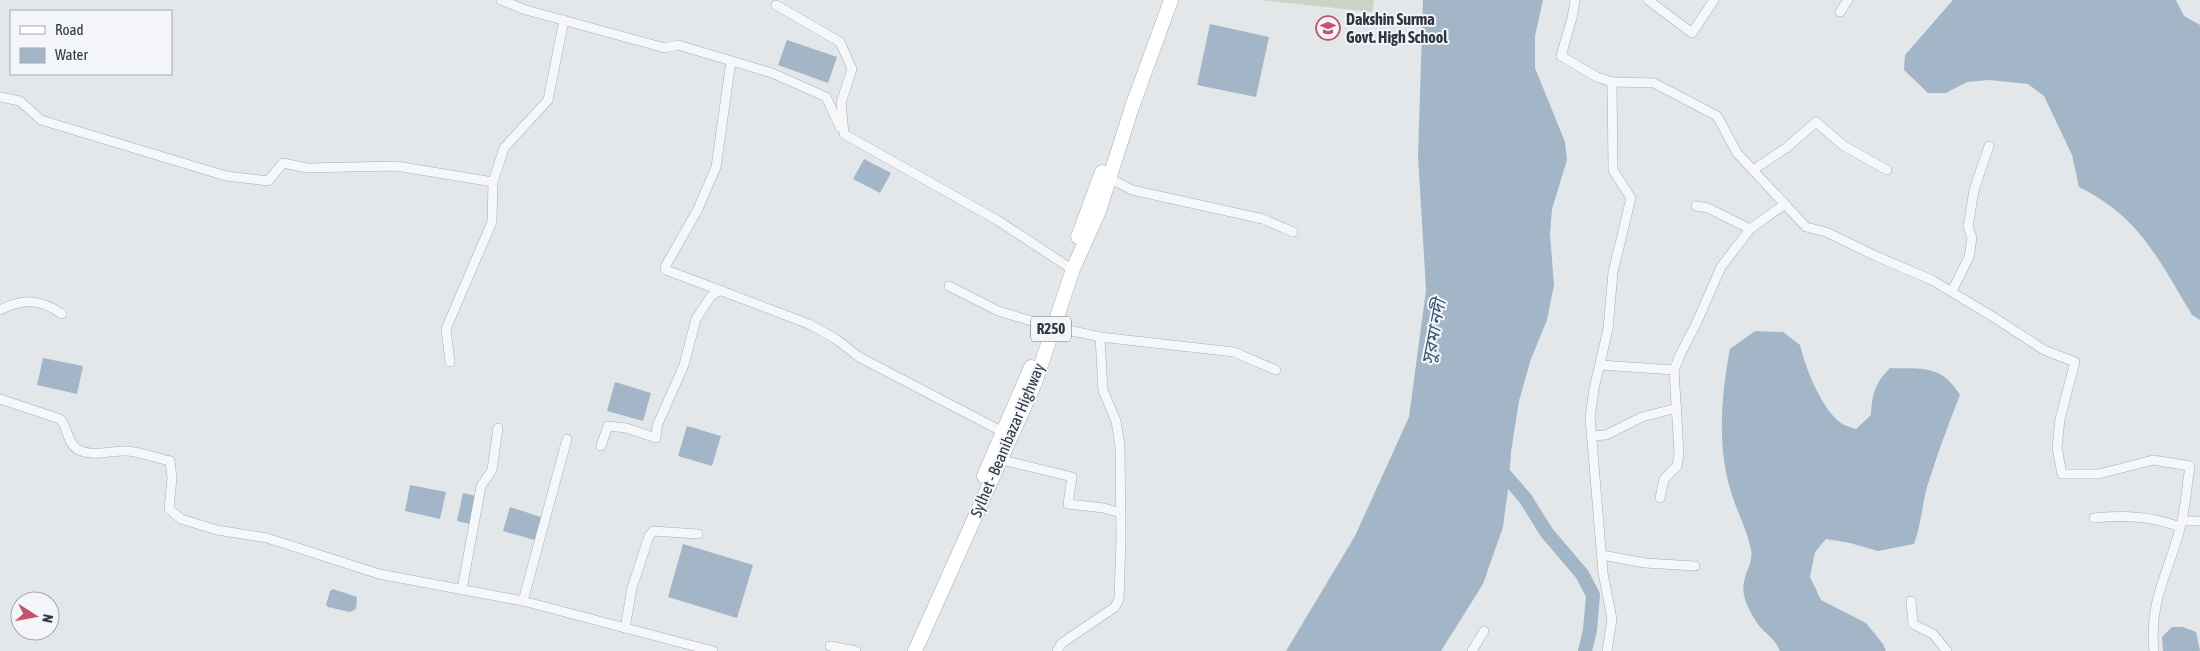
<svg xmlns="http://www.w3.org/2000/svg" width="2200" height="651" viewBox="0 0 2200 651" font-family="'Asap Condensed','Noto Sans Bengali',sans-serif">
	<rect width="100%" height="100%" fill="#e4e7ea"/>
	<!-- green -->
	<path fill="#cad4c5" d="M1260,0H1374L1372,12Z"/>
	<!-- water -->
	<g fill="#a2b6c7">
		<path d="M1423,0H1543L1535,36V68L1565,142L1567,160L1552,209L1550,234L1554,285L1547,320L1531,359L1519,401L1511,452L1509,482L1503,527L1483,584L1441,651H1286L1355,536L1409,417L1426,290L1418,156Z"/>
		<path d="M1953,0H2176L2184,16L2200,25V320L2192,315C2158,259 2141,218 2079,187L2072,155L2044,96L2028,84L1989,80L1967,82L1946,93H1928L1904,70L1905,55Z"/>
		<path d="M1210,24L1269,37L1256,97L1197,85Z"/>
		<path d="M787,40L837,57L828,83L778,65Z"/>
		<path d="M864,159L891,173L880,193L853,179Z"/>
		<path d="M1755,331L1783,332L1800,345C1805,367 1822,410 1841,423C1845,426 1851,427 1856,429L1871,415C1872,394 1875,383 1890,368C1922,369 1941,364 1960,395C1948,425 1937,455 1927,487C1922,506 1921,525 1914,544L1878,551L1850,543L1826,539L1815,552L1810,577L1821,600L1866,623L1883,644L1886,651H1780C1776,641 1769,636 1761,628C1755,621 1749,610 1746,602C1737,579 1754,567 1751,550C1747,529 1737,512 1731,492C1717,447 1721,395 1730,349Z"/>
		<path d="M43,358L83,366L77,394L37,385Z"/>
		<path d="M615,382L651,393L643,421L607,411Z"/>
		<path d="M687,426L721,436L712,466L678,456Z"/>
		<path d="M410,485L446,492L440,519L405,511Z"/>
		<path d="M463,493L476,496L470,524L457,521Z"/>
		<path d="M510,507L541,517L535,540L503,531Z"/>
		<path d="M683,544L753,565L737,618L668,597Z"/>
		<path d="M333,589L357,597L356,609L350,612L328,607L326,605L330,591Z"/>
		<path d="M2172,627H2183L2196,632L2200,651H2163L2162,637Z"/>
	</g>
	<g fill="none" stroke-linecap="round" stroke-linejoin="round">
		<!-- river -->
		<path stroke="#a2b6c7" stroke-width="14" d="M1498,467L1525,498L1547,533L1582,574L1593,595L1590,630L1585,651"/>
		<!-- street casing -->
		<g stroke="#a9aeb4" stroke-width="10">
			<g id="street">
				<path d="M501,0L526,10L665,48L678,45L772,73L826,97L840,127"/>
				<path d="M1575,0L1572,18L1561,56L1597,77L1612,82L1613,170L1631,198L1613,272L1608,329L1594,389L1590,417L1603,573L1612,619L1607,651"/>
				<path d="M1648,0L1692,33L1714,0"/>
				<path d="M776,5L840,42L852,69L841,103L844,134L997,220L1067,266"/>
				<path d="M1840,12L1848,0"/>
				<path d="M731,61L716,167L698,209L665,267L666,270L809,324L836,339L859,357L1003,432"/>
				<path d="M1612,82L1654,83L1717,116L1737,153L1806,227L1826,232L1878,257L1932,280L1998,320L2044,350L2075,362L2060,419L2057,448L2062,474H2099L2153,460L2190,466C2187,484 2186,502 2182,520C2172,567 2148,598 2154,651"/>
				<path d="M0,97L20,101L41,120L226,176L268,181L283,163L307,168L396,166L493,182"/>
				<path d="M1753,170L1786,148L1816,122L1844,146L1887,170"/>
				<path d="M1109,178L1132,190L1263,219L1293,232"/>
				<path d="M1696,206L1708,208L1750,229"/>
				<path d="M949,286L998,311L1045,325L1100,337L1234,352L1276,370"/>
				<path d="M1952,291L1969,257L1972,238L1968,227L1974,190L1989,146"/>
				<path d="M0,310C23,298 41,299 62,314"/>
				<path d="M450,362L446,329L492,222L493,182L504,148L548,100L564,20"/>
				<path d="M1600,365L1674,370"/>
				<path d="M0,399L60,419C68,427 67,443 77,449C94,458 110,450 127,451C141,452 156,458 170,461L172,478L169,509L181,519L217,530L267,538L379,574L523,601L713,651"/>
				<path d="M1591,436L1606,435L1642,417L1677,408"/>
				<path d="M601,446L608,426L626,428L656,438L657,426L684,365L696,319L711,296L721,290"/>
				<path d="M1000,455L1002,460L1072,477L1068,504L1104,508L1121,513"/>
				<path d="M1660,498L1664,479L1677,466L1679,453L1674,370L1680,355L1697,322L1721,267L1750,229L1785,204"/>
				<path d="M2094,518C2125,515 2151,516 2180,527"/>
				<path d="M2182,521H2200"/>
				<path d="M1602,555L1645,563L1695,566"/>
				<path d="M462,589L481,486L492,470L498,428"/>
				<path d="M523,601L567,439"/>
				<path d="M1911,601L1913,624L1933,634L1947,651"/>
				<path d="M625,628L632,588L649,536L653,531L698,534"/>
				<path d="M830,646L856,651"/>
				<path d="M1057,651L1062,643L1115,607L1119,599L1121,538L1120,446L1116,421L1103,390L1100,337"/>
				<path d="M1472,651L1484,631"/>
			</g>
		</g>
		<!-- primary casing -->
		<g stroke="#a4acb5" stroke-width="15">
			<g id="primary">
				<path d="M1078,237L1102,172"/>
				<path d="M984,476L1031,367"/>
				<path d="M915,651L1035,383L1073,269L1099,211L1132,107L1171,0"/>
			</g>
		</g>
		<!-- street -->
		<use href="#street" stroke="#f6f7f9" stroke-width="9"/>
		<!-- primary -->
		<use href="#primary" stroke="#fff" stroke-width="14"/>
	</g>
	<!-- icons -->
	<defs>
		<g id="school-ring" transform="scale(1.25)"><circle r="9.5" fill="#f3f5f8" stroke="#c4546c" stroke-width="1.5"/><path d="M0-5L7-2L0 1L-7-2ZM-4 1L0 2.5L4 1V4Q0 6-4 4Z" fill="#c4546c"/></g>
	</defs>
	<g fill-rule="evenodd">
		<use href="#school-ring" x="1328" y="28"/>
	</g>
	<g text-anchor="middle" stroke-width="4" stroke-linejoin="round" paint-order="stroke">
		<!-- shield labels -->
		<rect fill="#f3f5f8" stroke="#686f79" stroke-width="1" x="1031" y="316.5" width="40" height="25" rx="4"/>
		<g font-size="15" font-weight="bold" fill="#2d3642">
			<text x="1051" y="334">R250</text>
		</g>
		<!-- poi labels -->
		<g font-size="16" font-weight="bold" fill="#2d3642" stroke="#f3f5f8" text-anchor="start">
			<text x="1346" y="25">Dakshin Surma<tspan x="1346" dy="18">Govt. High School</tspan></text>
		</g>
		<!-- street labels -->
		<g font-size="16" fill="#2d3642" stroke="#f3f5f8">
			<text transform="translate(1007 440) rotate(-67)" y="6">Sylhet - Beanibazar Highway</text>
		</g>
		<!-- water labels -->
		<g font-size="18" font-style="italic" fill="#3a5772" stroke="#f3f5f8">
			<text transform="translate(1434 332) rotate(-79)" y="6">সুরমা নদী</text>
		</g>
	</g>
	<!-- legend -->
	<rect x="10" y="10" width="162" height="65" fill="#f3f5f8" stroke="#a4a9af"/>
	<rect x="20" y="26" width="25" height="8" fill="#ffffff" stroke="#a4a9af"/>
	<text x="55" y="35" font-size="15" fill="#2d3642">Road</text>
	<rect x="20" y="48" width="25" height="15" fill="#a2b6c7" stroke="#a4a9af"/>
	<text x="55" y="60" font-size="15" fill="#2d3642">Water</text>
	<!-- north arrow -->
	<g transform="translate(35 616) rotate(101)"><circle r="24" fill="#f3f5f8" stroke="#a4a9af"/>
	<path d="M0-4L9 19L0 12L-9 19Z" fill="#c4546c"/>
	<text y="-8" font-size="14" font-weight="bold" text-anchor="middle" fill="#2d3642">N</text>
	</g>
</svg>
